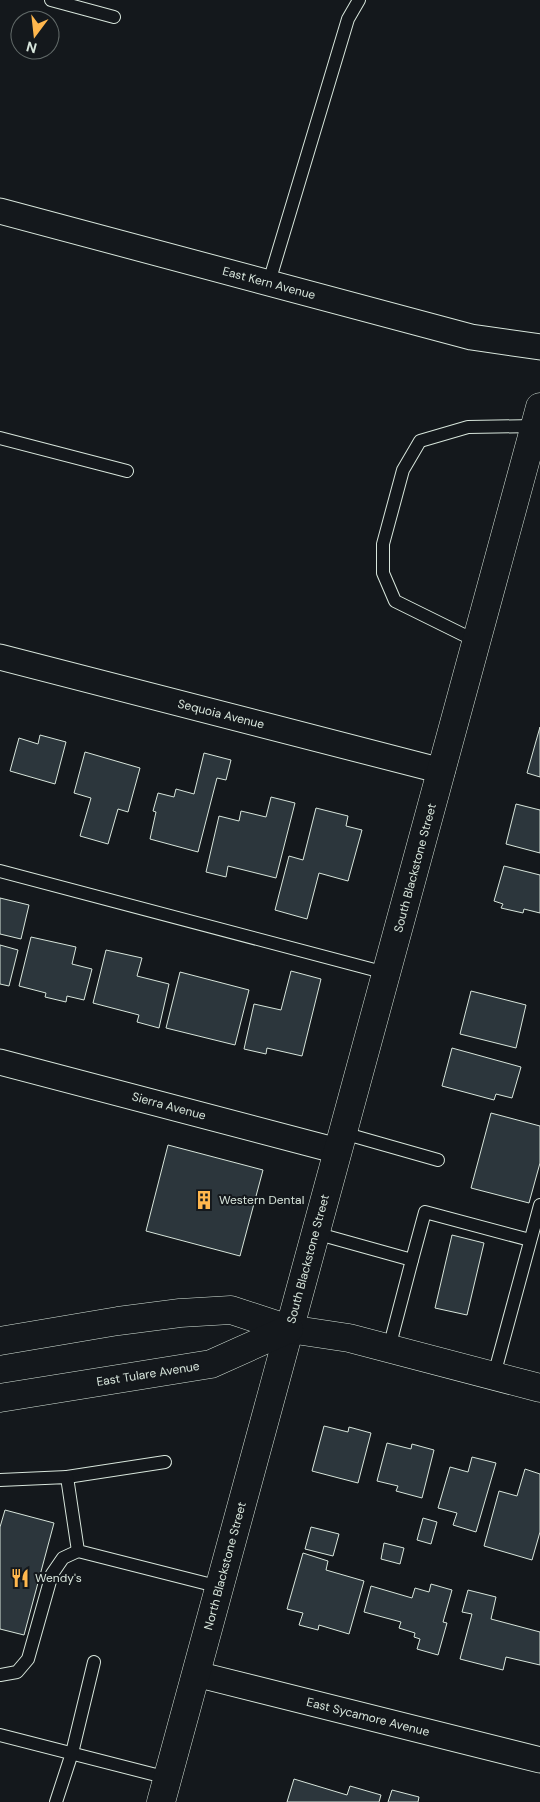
<svg xmlns="http://www.w3.org/2000/svg" width="540" height="1802" viewBox="0 0 540 1802" font-family="'DM Sans',sans-serif">
	<rect width="100%" height="100%" fill="#14181c"/>
	<!-- building -->
	<g fill="#2c363c" stroke="#d8e6dc">
		<path d="M540,727V777L527,773Z"/>
		<path d="M40,735L66,742L55,784L10,771L19,738L38,744Z"/>
		<path d="M85,752L140,768L128,812L118,809L108,844L80,836L91,798L74,793Z"/>
		<path d="M204,753L231,760L226,780L217,778L198,852L150,839L156,812L153,811L158,793L174,797L176,789L194,794Z"/>
		<path d="M271,797L295,803L276,878L228,866L226,877L206,872L219,816L239,821L241,811L266,817Z"/>
		<path d="M516,804L540,810V853L506,844Z"/>
		<path d="M316,808L348,816L346,826L362,830L348,881L319,873L307,919L275,910L289,856L303,860Z"/>
		<path d="M504,866L540,875V913L524,909L523,913L501,908L503,904L494,901Z"/>
		<path d="M0,898L29,905L21,939L0,934Z"/>
		<path d="M31,937L76,947L72,964L92,969L84,1000L67,996L66,1002L45,997L46,993L19,986Z"/>
		<path d="M0,945L18,950L9,986L0,984Z"/>
		<path d="M106,950L142,958L137,976L169,984L159,1028L137,1022L139,1015L93,1003Z"/>
		<path d="M291,971L321,979L302,1056L267,1048L266,1054L244,1049L254,1004L281,1010Z"/>
		<path d="M180,972L249,990L235,1045L166,1028Z"/>
		<path d="M471,991L526,1005L516,1048L460,1034Z"/>
		<path d="M452,1048L521,1067L512,1098L496,1094L494,1100L442,1086Z"/>
		<path d="M491,1113L540,1126V1163L529,1203L471,1188Z"/>
		<path d="M168,1145L263,1170L240,1256L146,1231Z"/>
		<path d="M452,1235L484,1243L467,1315L435,1308Z"/>
		<path d="M324,1426L348,1432L349,1427L371,1433L358,1483L312,1471Z"/>
		<path d="M387,1443L411,1449L412,1444L434,1450L422,1498L396,1491L398,1486L377,1481Z"/>
		<path d="M472,1457L496,1463L476,1532L453,1525L457,1513L438,1508L450,1467L468,1472Z"/>
		<path d="M525,1469L540,1474V1532L532,1560L484,1546L499,1491L517,1496Z"/>
		<path d="M5,1510L54,1523L24,1635L0,1629V1527Z"/>
		<path d="M423,1518L437,1522L431,1544L417,1540Z"/>
		<path d="M311,1527L339,1534L333,1556L305,1549Z"/>
		<path d="M384,1543L404,1548L400,1564L381,1559Z"/>
		<path d="M303,1553L328,1561L326,1570L364,1581L349,1634L319,1625L318,1630L299,1625L303,1613L287,1609Z"/>
		<path d="M431,1584L452,1590L443,1622L447,1623L438,1655L417,1649L420,1639L414,1637L415,1633L399,1628L401,1622L364,1612L371,1586L412,1598L415,1588L429,1592Z"/>
		<path d="M468,1590L496,1597L491,1619L540,1632V1665L506,1657L503,1670L460,1659L472,1614L462,1612Z"/>
		<path d="M294,1779L347,1795L350,1786L381,1795L379,1802H287Z"/>
		<path d="M392,1790L419,1797L418,1802H388Z"/>
	</g>
	<g fill="none" stroke-linecap="round" stroke-linejoin="round">
		<!-- service casing -->
		<g stroke="#d8e6dc" stroke-width="14">
			<g id="service">
				<path d="M51,0L114,17"/>
				<path d="M269,282L348,19L359,0"/>
				<path d="M0,438L127,471"/>
				<path d="M476,641L395,601L383,573V544L403,470L420,441L468,427L535,426"/>
				<path d="M0,871L386,973"/>
				<path d="M343,1133L438,1160"/>
				<path d="M315,1233L412,1260L389,1348"/>
				<path d="M412,1260L425,1212L530,1240"/>
				<path d="M494,1375L540,1205"/>
				<path d="M67,1477L165,1462"/>
				<path d="M0,1480L67,1477L78,1551L220,1587"/>
				<path d="M0,1675L17,1672L28,1659L52,1574L63,1558L78,1551"/>
				<path d="M0,1735L168,1778"/>
				<path d="M56,1802L72,1753L94,1662"/>
			</g>
		</g>
		<!-- minor casing -->
		<g stroke="#d8e6dc" stroke-width="27">
			<g id="minor">
				<path d="M0,211L471,337L540,347"/>
				<path d="M0,657L442,771"/>
				<path d="M0,1062L338,1151"/>
				<path d="M196,1674L540,1760"/>
			</g>
		</g>
		<!-- secondary casing -->
		<g stroke="#d8e6dc" stroke-width="29">
			<path id="secondary" d="M161,1802L540,407"/>
		</g>
		<!-- primary casing -->
		<g stroke="#d8e6dc" stroke-width="29">
			<g id="primary">
				<path d="M0,1341L118,1321L180,1313L231,1310L289,1329L349,1338L540,1388"/>
				<path d="M0,1398L211,1364L289,1329"/>
			</g>
		</g>
		<!-- service -->
		<use href="#service" stroke="#14181c" stroke-width="12"/>
		<!-- minor -->
		<use href="#minor" stroke="#14181c" stroke-width="25"/>
		<!-- secondary -->
		<use href="#secondary" stroke="#14181c" stroke-width="28"/>
		<!-- primary -->
		<use href="#primary" stroke="#14181c" stroke-width="28"/>
	</g>
	<!-- icons -->
	<defs>
		<g id="building-bare" transform="scale(1.5)"><path d="M-4-6H4V6H1V3H-1V6H-4ZM-2.5-4.3h1.7v1.8h-1.7ZM.8-4.3h1.7v1.8H.8ZM-2.5-1h1.7V.8h-1.7ZM.8-1h1.7V.8H.8Z" fill="#ffb74d" stroke="#14181c" stroke-width="2.5" paint-order="stroke"/></g>
		<g id="restaurant-bare" transform="scale(1.5)"><path d="M-5-6h1v4h1v-4h1v4h1v-4h1v5L-1.5 .5V6h-2V.5L-5-1ZM5-6V6H3V1.5H1.5Q1.5-4 5-6Z" fill="#ffb74d" stroke="#14181c" stroke-width="2.5" paint-order="stroke"/></g>
	</defs>
	<g fill-rule="evenodd">
		<use href="#building-bare" x="204" y="1200"/>
		<use href="#restaurant-bare" x="20" y="1578"/>
	</g>
	<g text-anchor="middle" stroke-width="4" stroke-linejoin="round" paint-order="stroke">
		<!-- street labels -->
		<g font-size="12" fill="#d8e6dc" stroke="#14181c">
			<text transform="translate(269 283) rotate(15)" y="4">East Kern Avenue</text>
			<text transform="translate(221 714) rotate(14)" y="4">Sequoia Avenue</text>
			<text transform="translate(415 868) rotate(-75)" y="4">South Blackstone Street</text>
			<text transform="translate(169 1106) rotate(15)" y="4">Sierra Avenue</text>
			<text transform="translate(308 1259) rotate(-75)" y="4">South Blackstone Street</text>
			<text transform="translate(148 1374) rotate(-9)" y="4">East Tulare Avenue</text>
			<text transform="translate(225 1566) rotate(-75)" y="4">North Blackstone Street</text>
			<text transform="translate(368 1717) rotate(14)" y="4">East Sycamore Avenue</text>
		</g>
		<!-- poi labels -->
		<g font-size="12" fill="#d8e6dc" stroke="#14181c" text-anchor="start">
			<text x="219" y="1204">Western Dental</text>
			<text x="35" y="1582">Wendy's</text>
		</g>
	</g>
	<!-- north arrow -->
	<g transform="translate(35 35) rotate(195)"><circle r="24" fill="#14181c" stroke="#626a69"/>
	<path d="M0-4L9 19L0 12L-9 19Z" fill="#ffb74d"/>
	<text y="-8" font-size="14" font-weight="bold" text-anchor="middle" fill="#d8e6dc">N</text>
	</g>
</svg>
